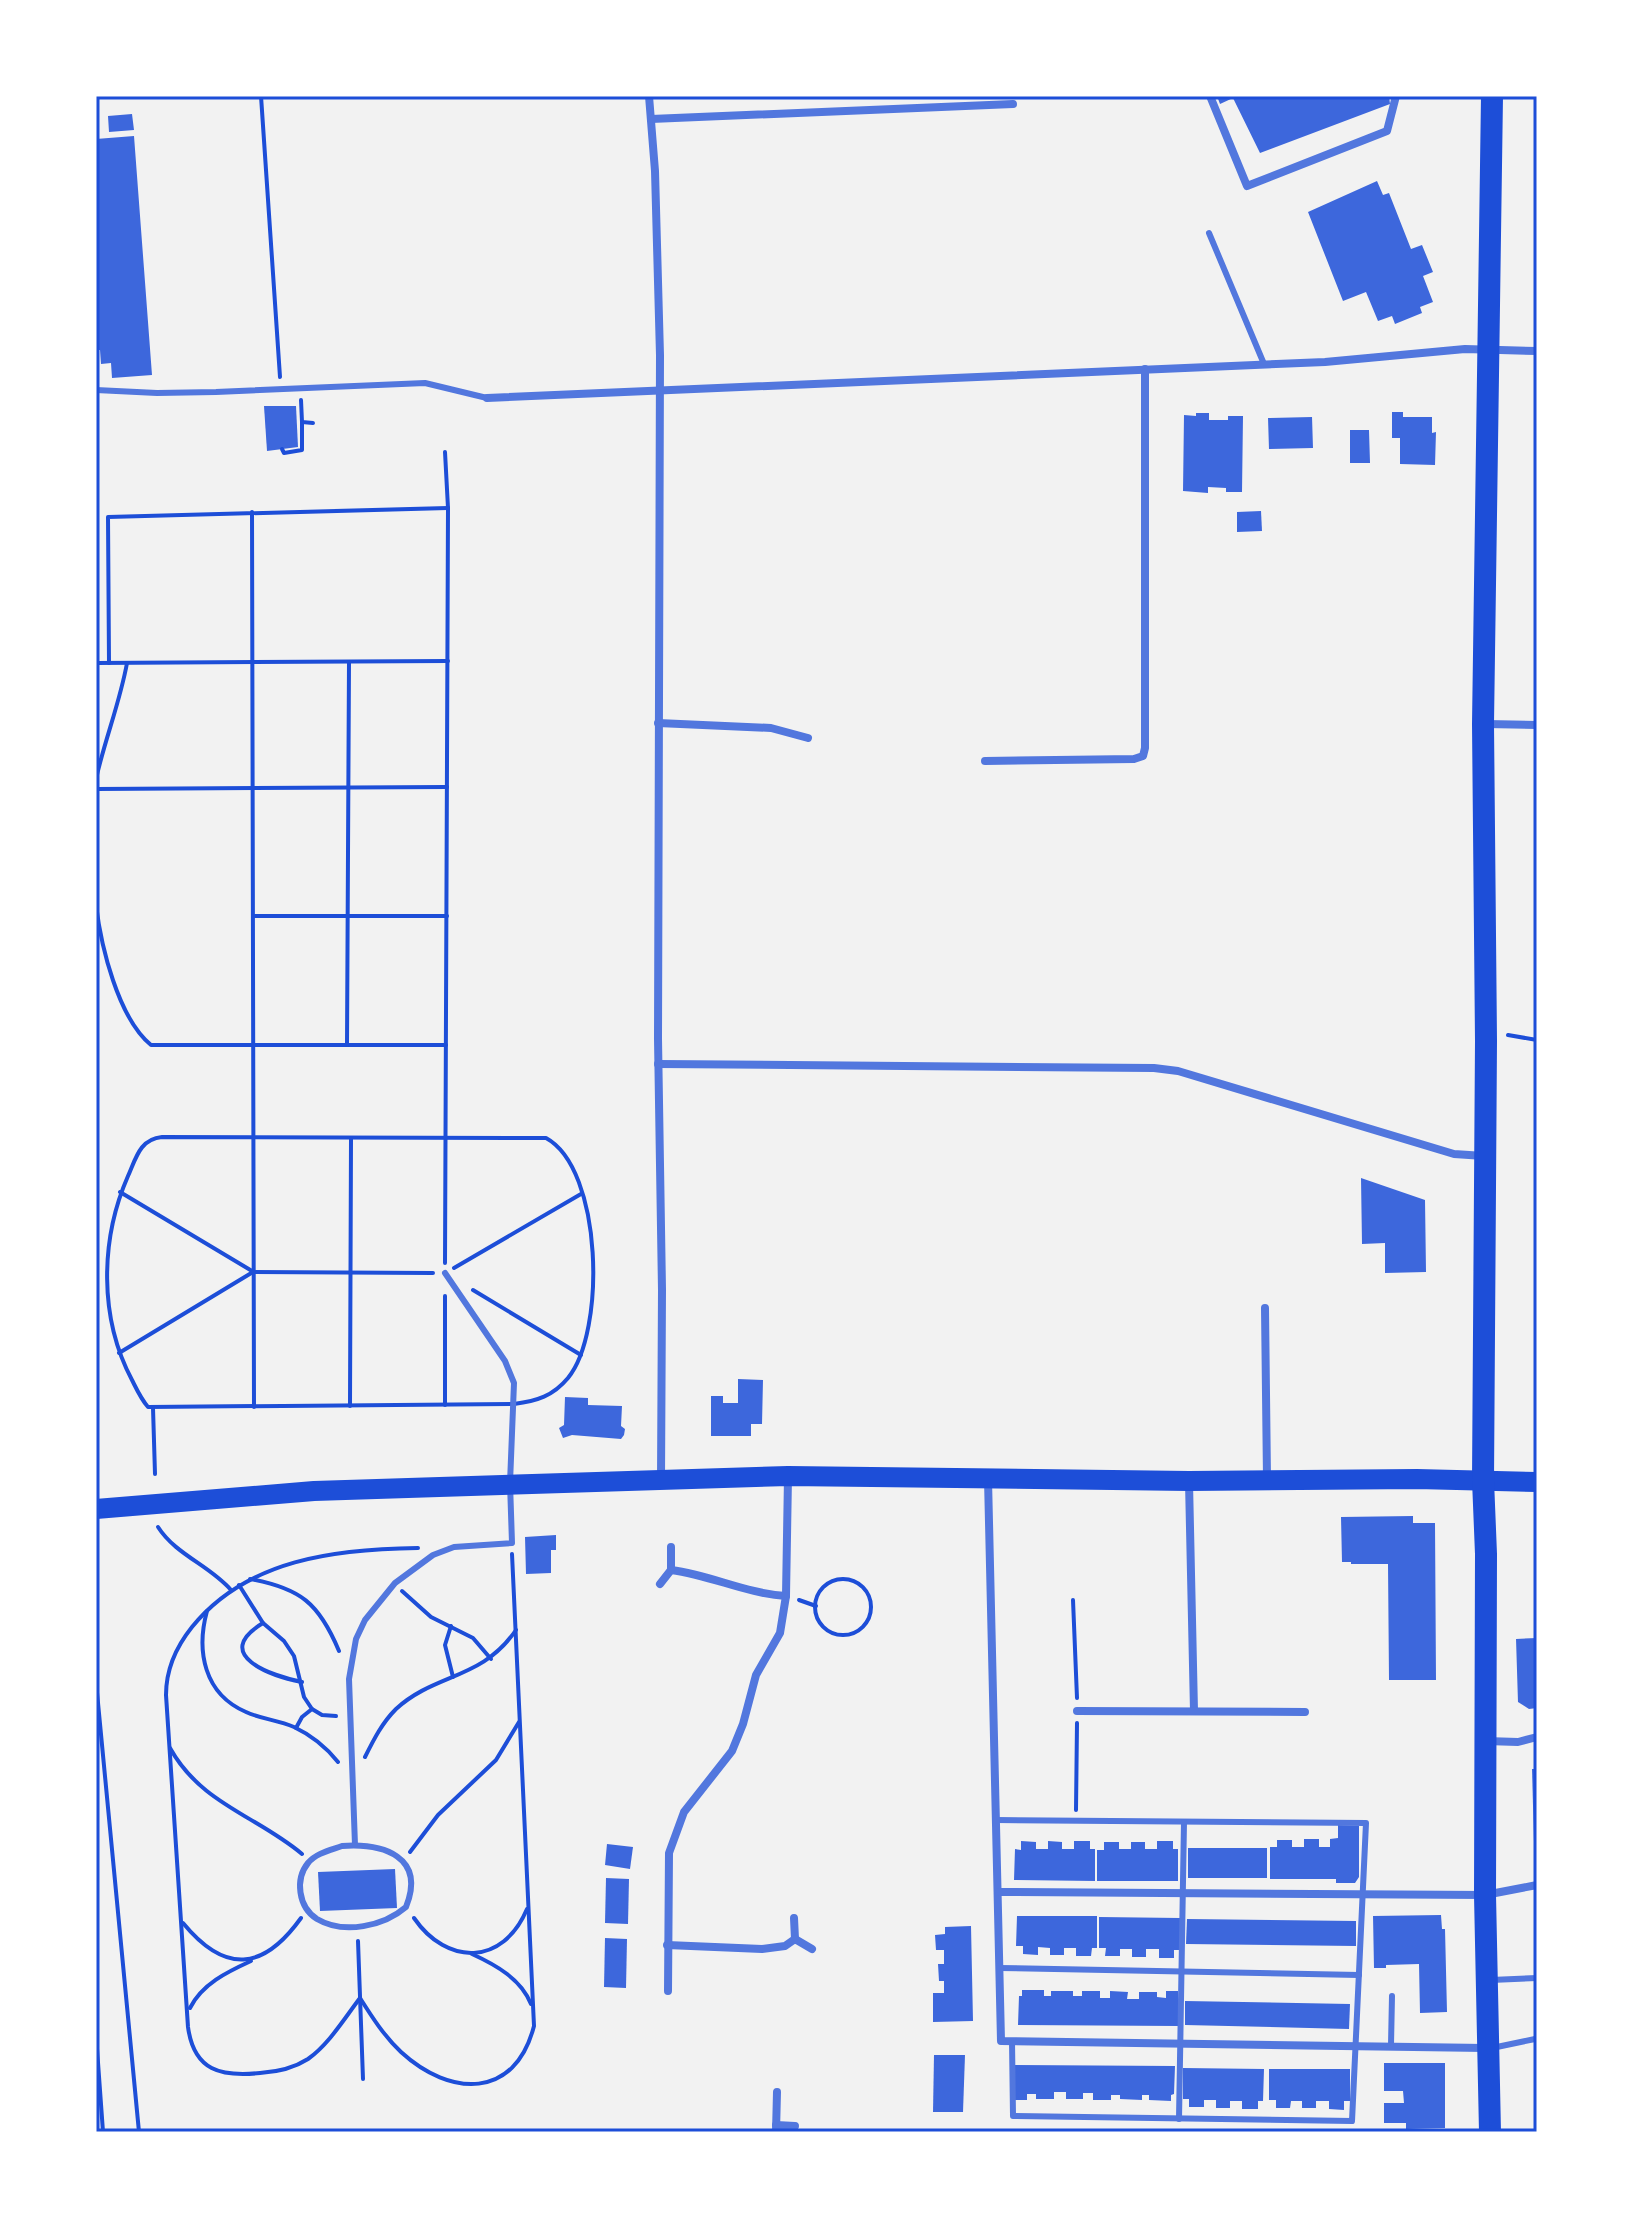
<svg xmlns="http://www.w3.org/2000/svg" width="1633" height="2228" viewBox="0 0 1633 2228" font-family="Mulish,sans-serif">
	<rect width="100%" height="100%" fill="#f2f2f2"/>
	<!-- building -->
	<g fill="#3d67dc">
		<path d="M1217,96H1389L1390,104L1260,153L1233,98L1220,104Z"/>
		<path d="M132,114L134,130L109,132L108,116Z"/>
		<path d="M134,136L152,375L112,378L111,363L101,364L100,350H96V139Z"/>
		<path d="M1377,181L1383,195L1389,193L1411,249L1422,245L1433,272L1423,276L1433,302L1420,307L1422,313L1395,324L1392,316L1378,321L1366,292L1343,301L1308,212Z"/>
		<path d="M264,406H296L298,447L267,451Z"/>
		<path d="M1392,412H1403V417H1432V433L1436,432L1435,465L1400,464V438H1392Z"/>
		<path d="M1196,413H1209V420H1228V416H1243L1242,492H1226V488L1208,487V493L1183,491L1184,415L1196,416Z"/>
		<path d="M1312,417L1313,448L1269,449L1268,418Z"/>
		<path d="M1350,430H1369L1370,463H1350Z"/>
		<path d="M1261,511L1262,531L1237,532V512Z"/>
		<path d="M1361,1178L1425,1200L1426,1272L1385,1273V1243L1362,1244Z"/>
		<path d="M738,1379L763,1380L762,1424H751V1436H711V1396H723V1403H738Z"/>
		<path d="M565,1397L588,1398V1405L622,1406L621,1426L625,1429L624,1435L621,1439L572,1435L563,1438L559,1428L564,1425Z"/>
		<path d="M1413,1516V1523H1435L1436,1680H1389L1388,1564H1351V1562H1342L1341,1517Z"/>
		<path d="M556,1535V1550H551V1573L526,1574L525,1537Z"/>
		<path d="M1537,1638V1708L1529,1709L1518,1702L1516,1639Z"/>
		<path d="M1532,1769H1537V1842H1534Z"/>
		<path d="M1338,1825L1359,1826V1877L1355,1883H1336V1879H1270V1847H1277V1840H1292V1847H1304V1839H1319V1847H1330V1839L1338,1838Z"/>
		<path d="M1021,1841L1036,1842V1849H1048V1841L1062,1842V1849H1074V1841H1090V1849H1095V1881L1014,1880L1015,1849L1021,1850Z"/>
		<path d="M1157,1841H1173V1849H1178V1881H1097V1850H1104V1842H1119V1849H1131V1842H1145V1849H1157Z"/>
		<path d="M607,1844L633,1847L630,1869L605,1865Z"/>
		<rect x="1188" y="1848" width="79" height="30"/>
		<path d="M395,1869L397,1908L320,1911L318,1872Z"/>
		<path d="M606,1878L629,1879L628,1924L605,1923Z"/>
		<path d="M1441,1915L1442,1929H1445L1447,2012L1420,2013L1419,1964L1386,1965V1968H1374L1373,1916Z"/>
		<path d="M1017,1916H1097V1948H1092L1091,1956H1076V1948H1064V1955H1050V1948L1038,1947V1955L1023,1954V1946H1016Z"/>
		<path d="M1099,1917L1180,1918V1950H1174V1958H1159V1949H1146V1957H1132V1949H1120V1956H1105L1106,1948H1099Z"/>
		<path d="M1187,1919L1356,1921V1946L1186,1944Z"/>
		<path d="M971,1926L973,2021L933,2022V1993H944V1981H939L938,1964H944V1950H936L935,1935L945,1934V1927Z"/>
		<path d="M605,1938L627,1939L626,1988L604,1987Z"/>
		<path d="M1022,1990H1044V1996H1051V1991H1073V1996H1082V1991H1100V1998H1110V1991L1128,1992L1127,1999H1139V1992H1157V1997L1166,1998V1991H1178V2026L1018,2025L1019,1996H1022Z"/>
		<path d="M1185,2001L1350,2004L1349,2029L1185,2025Z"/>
		<path d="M934,2055H965L963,2112H933Z"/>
		<path d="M1384,2063H1445V2128L1406,2129V2123H1384V2103H1404L1403,2091H1384Z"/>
		<path d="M1015,2065L1175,2066L1174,2094L1171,2095V2101L1149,2100V2095H1142V2100L1120,2099V2095H1111V2100H1093V2093H1083V2099H1066V2092H1054V2099H1036V2094H1027V2100H1015Z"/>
		<path d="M1183,2068L1264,2069L1263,2101H1258V2109H1242V2101H1230V2108H1216V2100H1204V2107H1189V2099H1183Z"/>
		<path d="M1269,2069H1350V2101H1344V2110L1329,2109V2101H1316V2108H1302V2101H1291L1290,2108H1276V2100H1269Z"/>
	</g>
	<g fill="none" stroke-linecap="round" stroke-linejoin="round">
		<!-- path -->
		<g stroke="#1d4ed8" stroke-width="4">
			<path d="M261,96L280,377"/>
			<path d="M301,400L302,422L313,423"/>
			<path d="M282,449L284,453L302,450V422"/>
			<path d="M445,452L448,508L445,1263"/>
			<path d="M252,512L254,1407"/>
			<path d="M96,663L448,661"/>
			<path d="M109,663L108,517L448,508"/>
			<path d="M96,779C105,739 120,702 127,663"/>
			<path d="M96,789L447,787"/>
			<path d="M96,905C101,946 118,1018 151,1045H446"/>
			<path d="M253,916H447"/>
			<path d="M1508,1035L1537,1040"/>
			<path d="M347,1045L349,662"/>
			<path d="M162,1137L546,1138C603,1169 606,1332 568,1378C553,1396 537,1401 514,1404L148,1407C141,1399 137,1390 132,1380C99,1318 100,1240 128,1176C136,1158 140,1139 162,1137Z"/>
			<path d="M120,1192L252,1271"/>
			<path d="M454,1268L581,1194"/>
			<path d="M473,1290L581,1355"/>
			<path d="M119,1353L253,1272L433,1273"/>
			<path d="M445,1405V1296"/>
			<path d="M350,1406L351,1139"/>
			<path d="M153,1408L155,1474"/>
			<path d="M158,1527C176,1555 209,1565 231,1590"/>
			<path d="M418,1548C336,1549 247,1559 192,1627C176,1647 166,1669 166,1695L188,2027C194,2071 221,2077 260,2073C276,2072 294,2068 308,2059C329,2044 344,2019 360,1998C372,2017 384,2036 401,2052C450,2097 515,2100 534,2026L512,1554"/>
			<path d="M250,1579C300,1588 319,1603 339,1651"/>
			<circle cx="843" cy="1607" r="28"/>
			<path d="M239,1585L263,1623L284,1641L294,1656L304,1697L312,1709L322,1715L336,1716"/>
			<path d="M402,1591L431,1617L473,1638L491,1659"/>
			<path d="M799,1600L816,1606"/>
			<path d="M1073,1600L1077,1698"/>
			<path d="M207,1611C196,1651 204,1694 246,1712C261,1719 278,1720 294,1727C311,1735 326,1747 338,1762"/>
			<path d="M263,1623C210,1655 272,1676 302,1682"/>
			<path d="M451,1626L445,1645L453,1677"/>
			<path d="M96,1682L139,2132"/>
			<path d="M296,1728L302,1717L312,1709"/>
			<path d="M170,1748C201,1804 257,1816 302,1854"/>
			<path d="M365,1757C374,1739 382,1723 396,1709C435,1673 482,1680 516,1630"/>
			<path d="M1076,1810L1077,1723"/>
			<path d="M410,1852L438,1815L496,1760L519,1722"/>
			<path d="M414,1918C447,1966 503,1966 527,1909"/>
			<path d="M183,1923C225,1974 263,1971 301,1918"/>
			<path d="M358,1941L363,2079"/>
			<path d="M472,1954C496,1965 521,1979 531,2004"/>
			<path d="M190,2008C202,1984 227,1972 251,1961"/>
			<path d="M96,2035L103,2132"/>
		</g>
		<!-- service -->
		<g stroke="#5277de" stroke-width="6">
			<path d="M1209,233L1264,364"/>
			<path d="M96,390L157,393L216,392L425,383L487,398"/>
			<path d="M996,1820L1366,1823L1352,2121L1013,2116L1012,2041"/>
			<path d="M355,1845L349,1679L356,1639L365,1620L395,1583L433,1555L454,1547L512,1543L510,1483L514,1383L505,1361L445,1273"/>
			<path d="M342,1846C384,1843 426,1857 406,1907C384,1926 344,1935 317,1919C298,1907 295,1879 308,1863C316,1853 331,1850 342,1846Z"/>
			<path d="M999,1968L1359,1975"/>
			<path d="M1491,1980L1537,1978"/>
			<path d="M1391,2045L1392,1996"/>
			<path d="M1492,2048L1535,2039"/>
			<path d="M1179,2119L1184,1822"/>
		</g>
		<!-- minor -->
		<g stroke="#5277de" stroke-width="8">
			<path d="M649,96L655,171L660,355L658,1039L662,1290L661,1479"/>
			<path d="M1210,96L1247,186L1387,131L1396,96"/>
			<path d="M651,119L1013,104"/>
			<path d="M487,398L1325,362L1465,349L1537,351"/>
			<path d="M658,723L771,728L808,738"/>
			<path d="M1486,724L1537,725"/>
			<path d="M985,761L1134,759L1143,756L1145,748V369"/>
			<path d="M658,1064L1154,1068L1178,1071L1454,1154L1484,1156"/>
			<path d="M1265,1308L1267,1479"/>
			<path d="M988,1479L1001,2041L1485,2048"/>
			<path d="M1189,1482L1194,1711"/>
			<path d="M671,1570C714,1576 744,1593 786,1596"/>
			<path d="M660,1584L671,1570V1547"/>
			<path d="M1077,1711L1305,1712"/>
			<path d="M1486,1741L1518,1742L1537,1737"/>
			<path d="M999,1892L1485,1895L1537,1885"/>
			<path d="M794,1918L795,1939"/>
			<path d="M667,1945L762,1949L785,1946L795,1939L812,1949"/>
			<path d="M668,1991L669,1853L684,1812L732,1751L743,1724L756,1675L780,1633L786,1596L788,1477"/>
			<path d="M776,2125L795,2126"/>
			<path d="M776,2132L777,2092"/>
		</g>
		<!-- primary -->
		<path stroke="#1d4ed8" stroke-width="20" d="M96,1509L314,1491L788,1476L1189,1481L1417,1479L1537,1482"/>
		<!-- trunk -->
		<path stroke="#1d4ed8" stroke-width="22" d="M1490,2132L1485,1895L1486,1554L1483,1480L1486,1041L1483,724L1492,96"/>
	</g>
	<!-- border -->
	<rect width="1633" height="2228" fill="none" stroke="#ffffff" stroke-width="196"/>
	<rect x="98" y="98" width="1437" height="2032" fill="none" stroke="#1d4ed8" stroke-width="3"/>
</svg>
